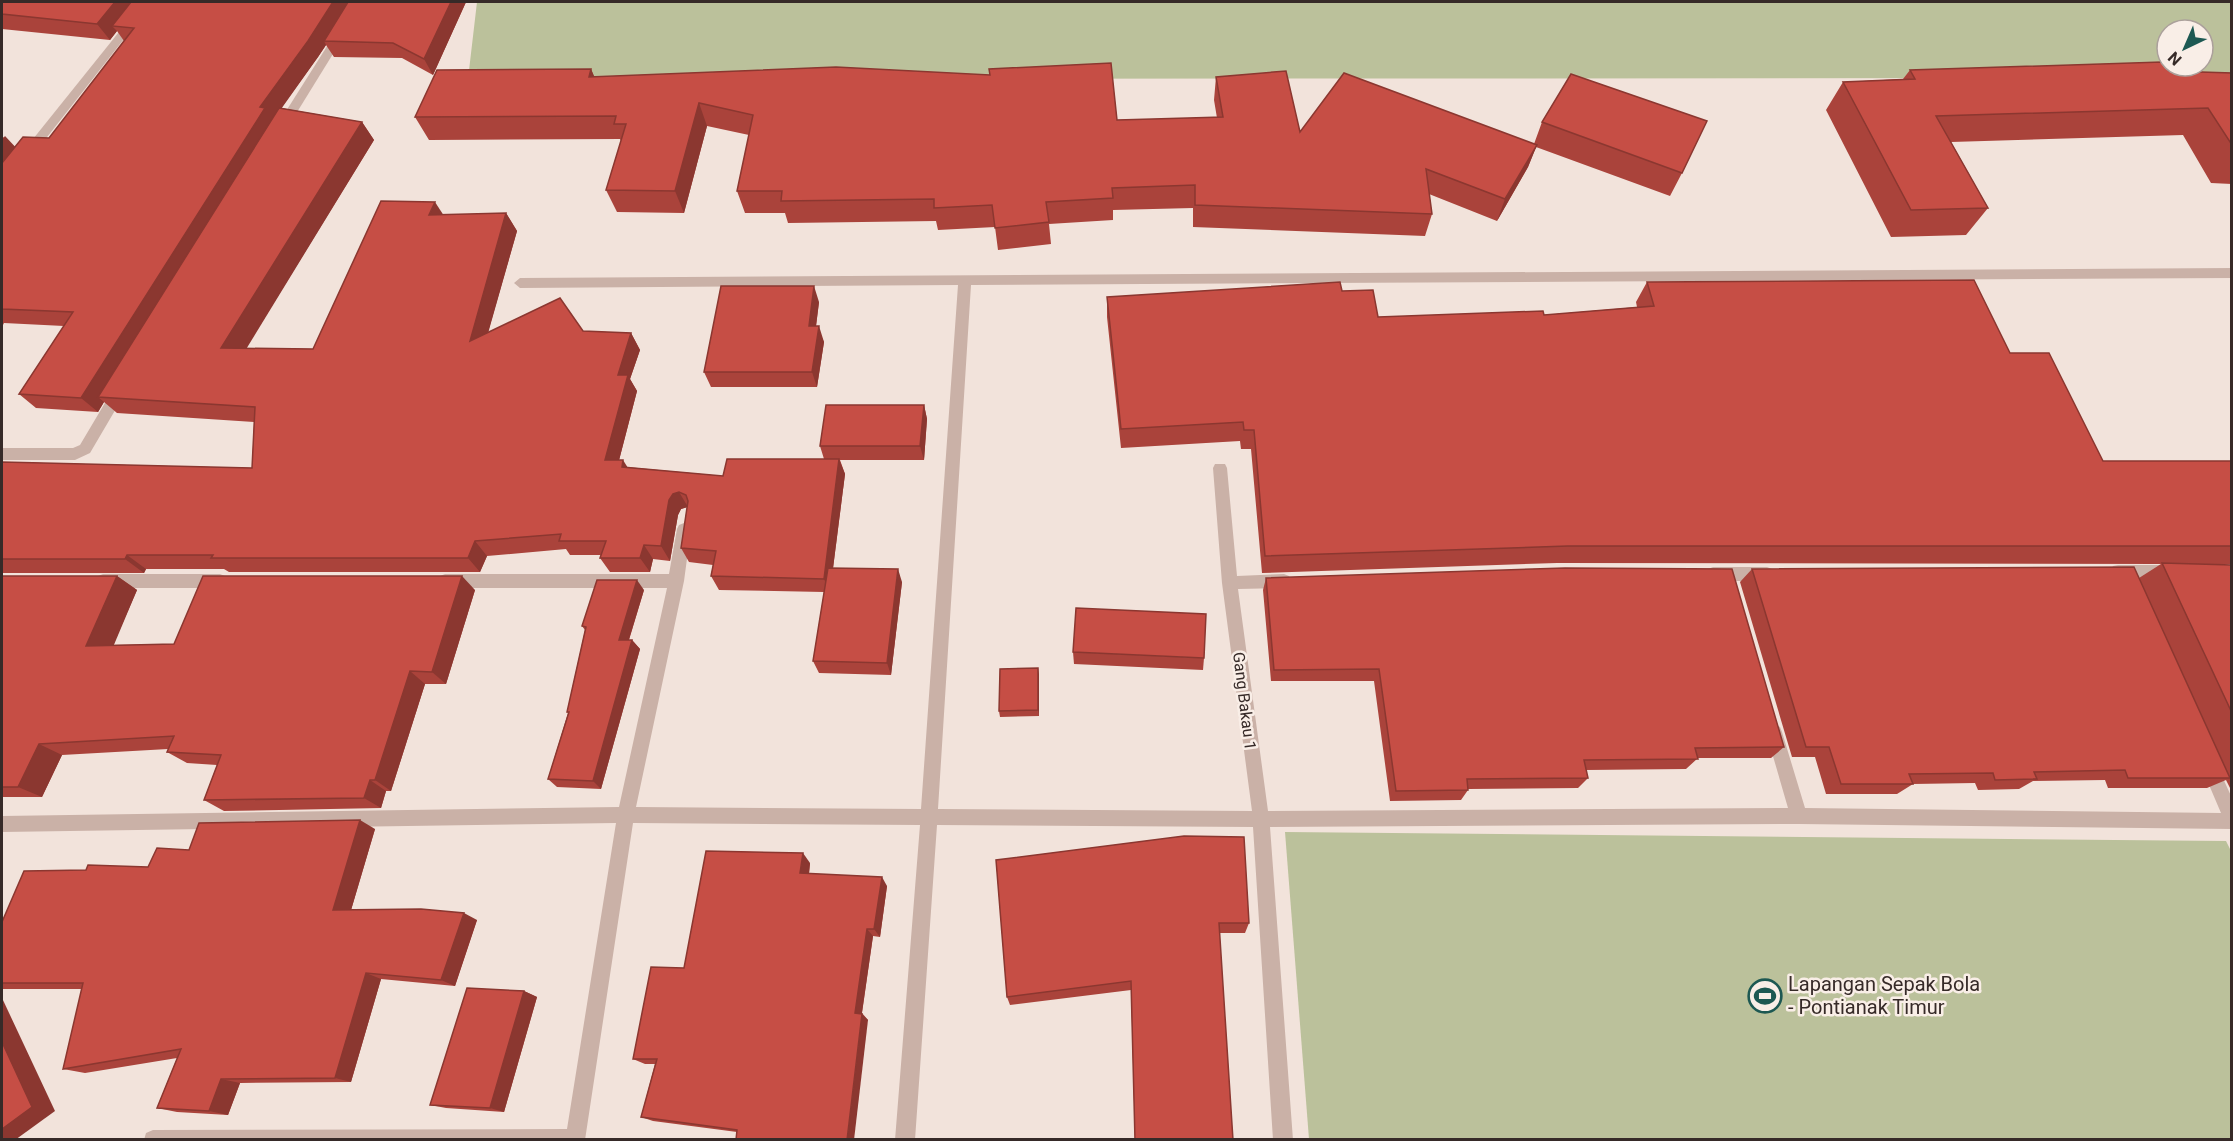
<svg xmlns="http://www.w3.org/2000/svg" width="2233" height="1141" viewBox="0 0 2233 1141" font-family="Roboto,sans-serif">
	<rect width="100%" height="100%" fill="#f2e3db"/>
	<!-- green -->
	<g fill="#bbc19b" fill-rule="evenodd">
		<path d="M477,2H2232L2231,78L468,79ZM2167,30H2203V66H2167Z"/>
		<path d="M1285,832L2226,841L2232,853L2231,1139H1309Z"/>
	</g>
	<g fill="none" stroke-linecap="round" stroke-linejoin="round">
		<!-- minor -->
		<g fill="#cab1a7" fill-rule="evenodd">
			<path d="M143,2H153L33,155H25V149Z"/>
			<path d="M355,2H365L286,130H278L276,127Z"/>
			<path d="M2232,268V278L971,285L938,809L1252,811L1222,583L1213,468L1215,464H1225L1227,468L1237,576L1284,574L1289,576L1292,581L1289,586L1284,588L1238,589L1268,811L1788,808L1766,732L1768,727L1774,724L1780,727L1782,732L1805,808L2221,813L2201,766L2203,761L2209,758L2215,761L2232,798V829L1799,824L1270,827L1293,1140H1273L1253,827L937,825L915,1140H895L920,825L633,823L585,1140H144L146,1133L153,1130L567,1129L616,823L2,832V816L619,807L667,588H445L440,586L437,581L440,576L445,574H669L677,529L679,525L684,523L689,525L691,529L684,581L636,807L921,809L958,285L520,288L514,283L520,278Z"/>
			<path d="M120,385L127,390L90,453L75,460H2V448H73L80,445L115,386Z"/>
			<path d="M2118,565H2169L2174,567L2177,572L2174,577L2169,579L2118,577L2113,576L2110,571L2113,566Z"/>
			<path d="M1713,567H1767L1772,569L1775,574L1772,579L1767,581H1713L1708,579L1705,574L1708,569Z"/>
			<path d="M103,574H220L225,576L228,581L225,586L220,588H103L98,586L95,581L98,576Z"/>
		</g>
	</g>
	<!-- wall -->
	<g fill="#aa433b">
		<path d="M2,2H466L433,75L402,58L334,57L326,45L318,57L281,108L362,122L374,140L246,348L313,349L443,215L506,213L517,231L488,332L583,331L631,333L640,350L630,379L637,391L619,460L627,467L723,476L824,459L820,446L924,405L927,419L924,460H840L845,474L833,568L902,582L891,675L819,673L813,661L824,592L719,590L711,576L713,565L689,562L681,548L687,507L681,509L678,515L670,561L653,559L650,572H610L600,558L601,555H570L566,549L487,556L480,572H229L224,569H146L144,573H2V462L252,468L254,422L117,413L104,402L98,412L36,408L19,394L64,326L4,323L2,327V136L15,147L49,138L124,41L117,31L110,40L2,29Z"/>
		<path d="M591,69L594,77L1117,120L1217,118L1214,100L1216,77L1300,132L1534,144L1542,122L1682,173L1670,196L1536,147L1528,167L1497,221L1429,194L1432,214L1425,236L1193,227V208L1113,210V220L1049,224L1051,244L998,250L995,227L938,230L936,221L788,223L785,213H745L737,191L749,135L707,126L684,213L617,212L606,190L621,141L620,139L429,140L415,117Z"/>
		<path d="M1910,70L2169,71L2232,73V184L2211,183L2183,135L1951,142L1988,208L1966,235L1891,237L1826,110L1843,82L1903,79Z"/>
		<path d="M1647,282L2010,353L2103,461H2232V564H2177L2232,565V788H2230L2226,780L2207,788H2108L2105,780L2033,781L2019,789L1978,790L1975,783L1913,784L1897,794H1826L1815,757H1792L1740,582L1752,569L2139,578L2161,564L1557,563L1262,573L1251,449H1241L1240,441L1121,448L1107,317V297L1342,291L1378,317L1544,315L1637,307L1636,302Z"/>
		<path d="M819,302L816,326L824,342L817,387H711L704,372Z"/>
		<path d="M2,576H117L137,590L113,645L174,644L475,590L446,684H425L391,791H386L381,808L224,811L204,800L217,765L187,763L167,752L168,749L62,755L42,797H2Z"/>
		<path d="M1266,578L1784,747L1771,758H1698L1686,769L1586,770L1588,778L1578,788L1468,789V790L1461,800L1390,801L1374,681H1271L1263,590Z"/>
		<path d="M644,590L629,640H632L640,649L601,789L557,787L548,779L568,713L567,712L585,630L582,626Z"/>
		<path d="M1073,652L1204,658L1203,670L1074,664Z"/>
		<path d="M1038,668L1039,716L1000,717L999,711Z"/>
		<path d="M375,829L351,910L477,920L455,986L381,979L351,1082L240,1083L228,1115L177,1112L157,1108L177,1058L85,1073L63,1069L82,989H2V921L86,870L148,867L189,850Z"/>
		<path d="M996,860L1249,923L1245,933H1219L1233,1140H1135L1131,990L1010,1005L1007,997Z"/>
		<path d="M810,863L809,874L887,886L880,937L873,936L862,1013L868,1020L737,1132L653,1121L641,1117L655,1064H645L633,1059L684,968Z"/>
		<path d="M524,991L537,997L504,1112L446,1108L430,1105Z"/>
	</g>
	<!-- shaded-wall -->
	<g fill="#8b3730">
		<path d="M115,2H141L112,26L117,31L110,40L97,24Z"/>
		<path d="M333,2H353L324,41L326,45L318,57L274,119L98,397L104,402L98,412L81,398L260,107Z"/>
		<path d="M451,2H466L433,75L424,59Z"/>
		<path d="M591,69L601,92L589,77Z"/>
		<path d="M699,103L707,126L684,213L675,191Z"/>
		<path d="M362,122L374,140L237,364L221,348Z"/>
		<path d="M5,136L20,152L2,175V140Z"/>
		<path d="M1537,145L1528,167L1497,221L1505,199Z"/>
		<path d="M435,202L446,219L429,215Z"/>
		<path d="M506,213L517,231L481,358L470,341Z"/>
		<path d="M814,286L819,302L814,342L809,326Z"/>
		<path d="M819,326L824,342L817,387L812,372Z"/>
		<path d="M631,333L640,350L630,379L637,391L615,476L605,460L618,375Z"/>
		<path d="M924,405L927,419L924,460L920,446Z"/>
		<path d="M839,459L845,474L830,592L824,579Z"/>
		<path d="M623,460L633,476L622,467Z"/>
		<path d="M679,492L688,507L681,509L678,515L670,561L661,546L669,500L673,494Z"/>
		<path d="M475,541L487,556L480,572L468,558Z"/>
		<path d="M644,545L653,559L650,572L640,558Z"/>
		<path d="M127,555L146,569L144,573L125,559Z"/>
		<path d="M898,569L902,582L891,675L887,663Z"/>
		<path d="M117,576L137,590L108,659L86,646Z"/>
		<path d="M462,576L475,590L446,684L432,672Z"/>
		<path d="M637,580L644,590L626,649L619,640Z"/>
		<path d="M632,640L640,649L601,789L593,781Z"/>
		<path d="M1038,668L1039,674V716L1038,710Z"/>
		<path d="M410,671L425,684L391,791L375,780Z"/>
		<path d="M39,744L62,755L42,797L18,787Z"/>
		<path d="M370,780L386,791L381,808L364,798Z"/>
		<path d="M360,820L375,829L349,917L333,910Z"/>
		<path d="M803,853L810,863L808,882L800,873Z"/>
		<path d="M882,877L887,886L880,937L874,929Z"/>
		<path d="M464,913L477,920L455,986L441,980Z"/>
		<path d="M867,929L873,936L861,1019L855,1013Z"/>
		<path d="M366,973L381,979L351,1082L335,1078Z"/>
		<path d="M524,991L537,997L504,1112L490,1108Z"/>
		<path d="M2,998L55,1111L15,1140H2Z"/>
		<path d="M862,1014L868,1020L854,1140H847Z"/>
		<path d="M221,1079L240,1083L228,1115L209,1111Z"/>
	</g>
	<!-- building -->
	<g fill="#c64e45" stroke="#8b3730" stroke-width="1.5">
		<path d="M2,2H115L97,24L2,14Z"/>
		<path d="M131,2H333L308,41L260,107L265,108L81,398L19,394L73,312L2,309V163L23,137L49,138L134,28L112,26Z"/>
		<path d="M348,2H451L424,59L393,43L324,41Z"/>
		<path d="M2162,62L2169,71L2232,73V145L2208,108L1936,116L1988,208L1911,210L1843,82L1915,79L1910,70Z"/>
		<path d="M1111,63L1117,120L1223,117L1216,77L1286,71L1300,132L1344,73L1537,145L1505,199L1426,169L1432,214L1195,205V185L1112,188L1113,198L1046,202L1049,222L995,228L992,205L934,208V199L781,201L782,191H737L753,115L699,103L675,191L606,190L626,124H614L616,116L415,117L437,70L591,69L589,77L836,67L990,75L989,69Z"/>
		<path d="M1571,74L1707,121L1682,173L1542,122Z"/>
		<path d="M279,108L362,122L221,348L313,349L381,201L435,202L429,215L506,213L470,341L560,298L583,331L631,333L618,375H628L605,460H623L622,467L723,476L727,459H839L824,579L711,576L716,551L681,548L688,501L686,495L679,492L673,494L669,500L661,546L644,545L640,558H600L606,541H559L561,534L475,541L468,558H211L213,555H127L125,559H2V462L252,468L255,407L98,397Z"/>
		<path d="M1974,280L2010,353H2049L2103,461H2232V546H1568L1265,556L1254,430H1244L1243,422L1121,429L1107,297L1340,282L1342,291L1373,290L1378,317L1543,311L1544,315L1654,306L1647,282Z"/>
		<path d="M721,286H814L809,326H819L812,372H704Z"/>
		<path d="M826,405H924L920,446H820Z"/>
		<path d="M2162,563L2232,565V713Z"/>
		<path d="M2134,567L2230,778H2128L2125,770L2034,772L2037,779L1995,780L1993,773L1909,774L1913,784H1841L1829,747H1806L1752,569Z"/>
		<path d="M828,568L898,569L887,663L813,661Z"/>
		<path d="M1565,568L1732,569L1784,747L1695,748L1698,759L1584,760L1588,778L1467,779L1468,790L1396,791L1379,669L1274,670L1266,578Z"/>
		<path d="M2,576H117L86,646L174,644L203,576H462L432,672L410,671L375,780H370L364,798L204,800L221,755L167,752L174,736L39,744L18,787H2Z"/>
		<path d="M597,580H637L619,640H632L593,781L548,779L569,712H567L586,627L582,626Z"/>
		<path d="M1076,608L1206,614L1204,658L1073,652Z"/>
		<path d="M1038,668V710L999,711L1000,669Z"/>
		<path d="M360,820L333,910L421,909L464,913L441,980L366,973L335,1078L221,1079L209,1111L157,1108L181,1049L63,1069L83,983H2V922L24,871L86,870L88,865L148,867L157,848L189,850L199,823Z"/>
		<path d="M1184,836L1244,837L1249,923H1219L1233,1140H1135L1131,981L1007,997L996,860Z"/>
		<path d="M706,851L803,853L800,873L882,877L874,929H867L855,1013L862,1014L847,1140H736L737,1130L641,1117L657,1059H633L651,967L684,968Z"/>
		<path d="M467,988L524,991L490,1108L430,1105Z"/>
		<path d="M2,1042L32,1107L2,1129Z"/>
	</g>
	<!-- icons -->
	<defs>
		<g id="stadium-ring" transform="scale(1.725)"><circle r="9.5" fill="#f9eee7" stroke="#1d5852" stroke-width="1.5"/><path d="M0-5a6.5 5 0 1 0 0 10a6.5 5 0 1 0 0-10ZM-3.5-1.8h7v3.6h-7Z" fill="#1d5852"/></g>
	</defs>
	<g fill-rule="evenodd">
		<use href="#stadium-ring" x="1765" y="996"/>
	</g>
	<g text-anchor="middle" stroke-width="5" stroke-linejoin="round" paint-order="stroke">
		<!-- street labels -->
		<g font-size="16" fill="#362a28" stroke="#f9eee7">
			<text transform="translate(1245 701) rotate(83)" y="6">Gang Bakau 1</text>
		</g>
		<!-- near-poi labels -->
		<g font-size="20" fill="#362a28" stroke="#f9eee7" text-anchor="start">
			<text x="1788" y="991">Lapangan Sepak Bola<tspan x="1788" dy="23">- Pontianak Timur</tspan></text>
		</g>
	</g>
	<!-- border -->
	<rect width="2233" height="1141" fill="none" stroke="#362a28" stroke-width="6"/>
	<!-- north arrow -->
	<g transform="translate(2185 48) rotate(224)"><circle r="28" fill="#f9eee7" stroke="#aba09b" stroke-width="1.5"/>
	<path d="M0-4.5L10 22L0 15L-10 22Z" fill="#1d5852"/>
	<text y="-9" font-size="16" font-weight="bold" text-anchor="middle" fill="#362a28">N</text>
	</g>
</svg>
